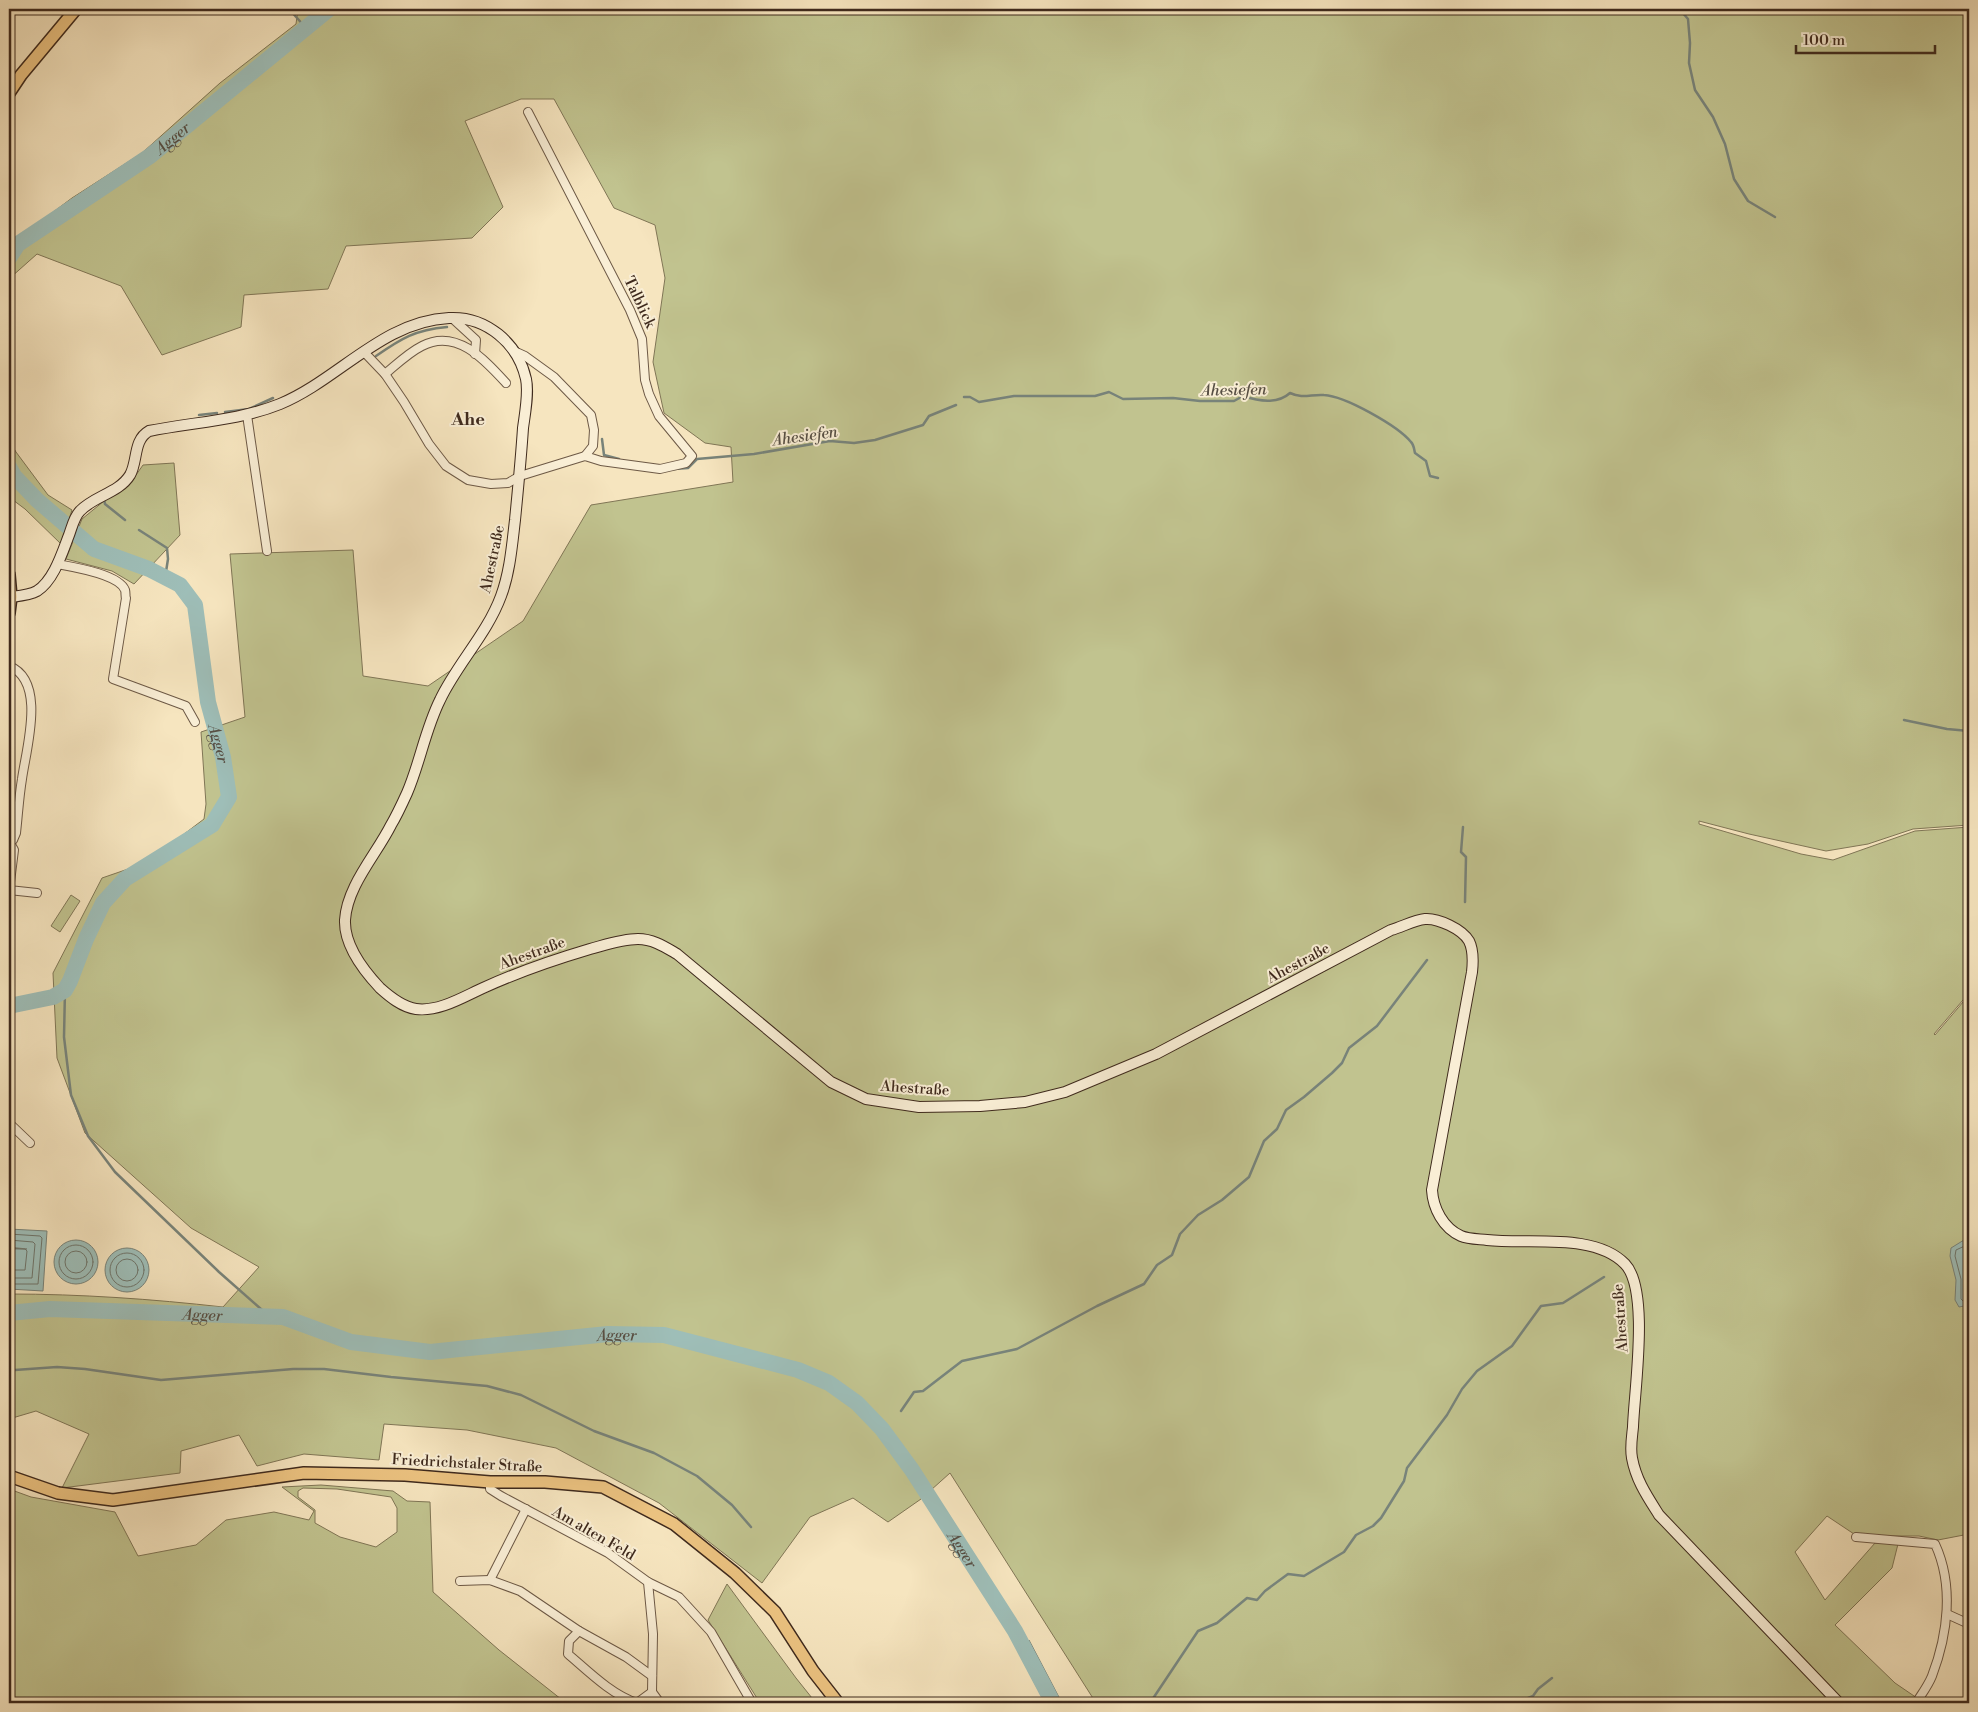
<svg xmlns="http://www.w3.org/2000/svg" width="1978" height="1712" viewBox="0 0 1978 1712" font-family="'Libre Bodoni',serif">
	<rect width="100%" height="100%" fill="#f6e5bf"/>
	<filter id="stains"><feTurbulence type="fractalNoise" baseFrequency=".004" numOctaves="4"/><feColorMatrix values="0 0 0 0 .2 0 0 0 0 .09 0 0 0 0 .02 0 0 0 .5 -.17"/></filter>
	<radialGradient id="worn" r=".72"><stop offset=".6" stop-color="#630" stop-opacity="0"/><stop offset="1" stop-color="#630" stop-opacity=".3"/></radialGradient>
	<!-- green -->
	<g fill="#c1c38f" stroke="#807656" fill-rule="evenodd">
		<path d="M298,9H1969V244L1968,246L1969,247V825L1913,829L1868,844L1826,851L1749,834L1699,821V824L1801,854L1833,860L1915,831L1969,827V993L1934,1034L1935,1035L1969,995V1534L1938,1540L1919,1536H1857L1827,1516L1795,1552L1825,1600L1875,1543L1898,1544L1892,1568L1835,1625L1895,1683L1917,1698L1914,1703H1848L1833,1691L1823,1703H1096L950,1473L921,1499L888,1522L853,1498L810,1517L762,1583L659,1503L556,1448L467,1430L384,1424L379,1460L304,1454L257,1466L239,1435L181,1451L180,1473L62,1488L89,1434L36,1411L9,1419V1294C80,1294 152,1299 223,1307L259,1267L191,1228L85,1133L57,1058L53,973L102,878L131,868L155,856L204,819L206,804L201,732L245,717L230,554L353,550L363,676L428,686L523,621L591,505L733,482L731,447L705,443L664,413L653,362L665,278L655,225L614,208L554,99H521L465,121L503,207L472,238L346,246L328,289L244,295L241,327L162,355L121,286L37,254L10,278L9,285V247L13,242L72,198L142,153L220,83L296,24Z"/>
		<path d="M9,440L16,452L48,495L72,510L61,544L25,509L9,497Z"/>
		<path d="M174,463L180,535L134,584L112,571L66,559L82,519L104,501L129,485L143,465Z"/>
		<path d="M71,895L80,901L60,932L51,926Z"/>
		<path d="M321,1485L393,1491L407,1501L430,1502L433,1592L499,1650L566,1703H9V1628L12,1627L9,1600V1489L31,1497L115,1512L138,1556L196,1545L226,1520L274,1512L309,1520L314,1511L282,1487ZM303,1488L337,1489L391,1497L397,1508V1532L376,1547L340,1537L315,1523V1510L298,1497V1491Z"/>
		<path d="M727,1584L796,1678L816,1703H760L708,1620Z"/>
	</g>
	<!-- water -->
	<g fill="#9ebeb8" stroke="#78837a">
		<path d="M9,1229L47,1231L43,1291L9,1289V1249H27L9,1247Z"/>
		<path d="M1969,1239V1305L1959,1307L1955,1300L1956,1280L1950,1256L1951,1248L1964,1240Z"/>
		<circle cx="76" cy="1262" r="22"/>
		<circle cx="127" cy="1270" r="22"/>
		<path d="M1029,1640L1061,1701L1063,1703H1045L1018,1651Z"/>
	</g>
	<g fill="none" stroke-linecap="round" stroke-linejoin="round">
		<!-- shore -->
		<g stroke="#6e746a" stroke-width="1">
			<path d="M9,1234L40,1236L42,1238L38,1284H9"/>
			<path d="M9,1240L33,1242L35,1244L32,1278H9"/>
			<path d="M1969,1244L1956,1250L1955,1256L1961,1279V1299L1963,1301L1969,1300"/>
			<circle cx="76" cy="1262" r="17"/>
			<path d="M9,1248L25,1249L27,1251L25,1270H9"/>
			<circle cx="76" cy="1262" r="11"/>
			<circle cx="127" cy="1270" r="17"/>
			<circle cx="127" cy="1270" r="11"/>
			<path d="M1049,1703L1037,1676L1038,1673L1041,1674L1057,1703"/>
		</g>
		<!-- stream -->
		<g stroke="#78837a" stroke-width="2.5">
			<path d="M289,9L306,28"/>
			<path d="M1682,12L1688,19L1690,43L1689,63L1695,90L1713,117L1725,144L1734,179L1748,201L1775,217"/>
			<path d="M376,356C402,338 415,330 447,327"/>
			<path d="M964,397H970L979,402L1014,396H1095L1109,392L1123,399L1173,398L1200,401H1234L1243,396C1258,401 1278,404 1290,393C1303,399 1311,394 1324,395C1345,396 1398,426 1411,442C1414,445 1414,449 1415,453L1426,461L1430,476L1438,478"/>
			<path d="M225,412L249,409L273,398"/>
			<path d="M199,415L217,413"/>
			<path d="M602,439L604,455L619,459"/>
			<path d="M674,469L688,468L697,459L754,454L830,441L854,443L875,440L923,425L929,416L956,405"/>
			<path d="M104,499L105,504L125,520"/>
			<path d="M139,530L167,548L168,559L165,578"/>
			<path d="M1904,720L1947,729L1969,731"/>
			<path d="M1463,827L1461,852L1466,857L1465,902"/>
			<path d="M65,990L64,1037L71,1095L88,1136L115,1172L219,1272L269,1316"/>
			<path d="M9,1369L15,1370L57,1367L85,1369L161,1380L293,1369H324L391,1377L487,1386L521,1395L594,1431L654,1453L697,1476L732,1505L751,1527"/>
			<path d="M901,1411L914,1392L923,1391L962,1361L1017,1349L1097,1306L1144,1284L1157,1265L1172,1255L1180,1234L1198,1215L1222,1200L1249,1177L1264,1141L1277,1129L1286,1110L1304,1097L1332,1073L1342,1063L1349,1048L1377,1026L1427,960"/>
			<path d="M1150,1703L1198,1631L1217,1623L1247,1598L1257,1600L1265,1591L1288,1574L1304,1576L1344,1552L1356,1535L1373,1526L1381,1518L1404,1481L1407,1468L1447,1415L1462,1389L1477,1371L1512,1346L1541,1306L1563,1303L1604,1277"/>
			<path d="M1515,1703L1533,1696L1538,1689L1552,1678"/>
		</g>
		<!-- river -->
		<g stroke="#9ebeb8" stroke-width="16">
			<path id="s1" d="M9,258L18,244L150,156L329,9"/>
			<path id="s2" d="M9,467L14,476L37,500L94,549L149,569L180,585L195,605L208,702L223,757L229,797L212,825L125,879L103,903L86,939L70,981L65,990L53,997L9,1006"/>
			<path id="s3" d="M9,1313L50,1309L283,1317L351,1342L430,1352L608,1334L664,1335L798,1370L829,1383L857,1403L882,1429L912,1470L1015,1631L1053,1703"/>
		</g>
		<!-- street casing -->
		<g stroke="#6d5946" stroke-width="10">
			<g id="street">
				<path d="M452,318L476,340L475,354"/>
				<path d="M514,351L525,356L554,377L591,415L594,430L593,446L585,456"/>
				<path d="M364,352L385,374L404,402L429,444L446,466L468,480L491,484L508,483L520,476L585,456L601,461L660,469L686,463L692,456L659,416L649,394L645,380L642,339L630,310L528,112"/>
				<path d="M385,374C396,365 408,353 422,346C456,328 484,359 506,383"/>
				<path d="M247,415L267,551"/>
				<path d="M57,564C73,567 119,574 125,590C126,593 125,596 126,598L113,679L186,706L195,722"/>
				<path d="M9,666C47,681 26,749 22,779C19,797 18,815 16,833L13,840L9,844"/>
				<path d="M10,843L14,850L9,890L37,893"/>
				<path d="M9,1123L30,1143"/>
				<path d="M490,1482V1489L501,1496L608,1553L648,1582L679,1597L711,1632L752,1703"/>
				<path d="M1856,1537L1935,1544C1954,1585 1948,1634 1932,1676C1928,1686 1921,1695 1916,1703"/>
				<path d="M490,1580L526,1509"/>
				<path d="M460,1581L490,1580L520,1591L579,1631L569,1641L568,1654C589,1672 612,1695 637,1703L652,1692"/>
				<path d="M648,1582L653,1634L652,1692L660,1703"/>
				<path d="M1947,1614L1969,1624"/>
				<path d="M579,1631L626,1657L652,1676"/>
			</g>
		</g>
		<!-- secondary casing -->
		<g stroke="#3f2a1d" stroke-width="12">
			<path id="secondary" d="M11,597C19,596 30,595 37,591C54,580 62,553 69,535C72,527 74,517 80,511C94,496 119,493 130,475C138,461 133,440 149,431C193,422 238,421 280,404C338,380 383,321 449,318C486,316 518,343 526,379C529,393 525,413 523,428C521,459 518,489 515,520C512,545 510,572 501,596C487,634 457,664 440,700C425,730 420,763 407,793C402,804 397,815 391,825C376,855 347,886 345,920C344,945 364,971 380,988C390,997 402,1007 416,1009C439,1012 463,997 483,988C518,972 553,960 590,949C605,945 622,939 638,939C653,939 665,947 677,954L831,1082L866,1099L919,1107L980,1106L1025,1102L1065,1092L1156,1054L1391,930C1402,927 1414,920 1425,919C1438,918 1462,929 1469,941C1473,949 1473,963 1472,972L1432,1190C1433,1208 1443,1228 1461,1236C1468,1239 1478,1239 1487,1240C1528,1245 1594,1232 1625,1264C1650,1290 1634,1392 1633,1427C1632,1437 1630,1448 1632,1458C1636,1480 1647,1496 1659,1515L1839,1703"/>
		</g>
		<!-- primary casing -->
		<g stroke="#3f2a1d" stroke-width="14">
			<g id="primary">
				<path d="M9,93L21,75L76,9"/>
				<path d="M9,575L11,597L9,613"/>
				<path d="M9,1476L58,1493L113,1500L304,1473L405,1475L490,1482H545L603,1487L674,1524L735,1573L775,1612L813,1671L838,1703"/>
			</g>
		</g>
		<!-- street -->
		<use href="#street" stroke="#f9eed5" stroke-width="8"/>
		<!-- secondary -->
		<use href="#secondary" stroke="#f9eed5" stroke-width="10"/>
		<!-- primary -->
		<use href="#primary" stroke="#ebc280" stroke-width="11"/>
	</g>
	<g text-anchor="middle" stroke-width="4" stroke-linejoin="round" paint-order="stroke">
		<!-- street labels -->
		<g font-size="15" fill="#3f2a1d" stroke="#f9eed5">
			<text transform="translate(640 302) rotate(65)" y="5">Talblick</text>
			<text transform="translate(492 559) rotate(-78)" y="5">Ahestraße</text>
			<text transform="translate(532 953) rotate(-20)" y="5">Ahestraße</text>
			<text transform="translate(1298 963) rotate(-28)" y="5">Ahestraße</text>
			<text transform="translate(915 1088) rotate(4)" y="5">Ahestraße</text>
			<text transform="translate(1620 1318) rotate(-94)" y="5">Ahestraße</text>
			<text transform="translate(467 1463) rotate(3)" y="5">Friedrichstaler Straße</text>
			<text transform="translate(594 1533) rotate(30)" y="5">Am alten Feld</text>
		</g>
		<!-- water labels -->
		<g font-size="16" font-style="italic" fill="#574f44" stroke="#f9eed5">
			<text dy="6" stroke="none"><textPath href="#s1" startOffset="204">Agger</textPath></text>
			<text transform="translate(1234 389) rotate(-1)" y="6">Ahesiefen</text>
			<text transform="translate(805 435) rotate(-8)" y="6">Ahesiefen</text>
			<text dy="6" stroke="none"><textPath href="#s2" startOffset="378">Agger</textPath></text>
			<text dy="6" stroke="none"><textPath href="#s3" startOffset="194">Agger</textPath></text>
			<text dy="6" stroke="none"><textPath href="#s3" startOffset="614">Agger</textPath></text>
			<text dy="6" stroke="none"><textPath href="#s3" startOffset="1049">Agger</textPath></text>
		</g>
		<!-- quarter labels -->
		<g font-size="18" font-weight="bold" fill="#3f2a1d" stroke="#f9eed5">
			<text x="468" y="425">Ahe</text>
		</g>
	</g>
	<!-- margin -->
	<rect width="1978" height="1712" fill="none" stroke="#f6e5bf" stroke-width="30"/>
	<rect x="10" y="10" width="1958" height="1692" fill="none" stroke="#3f2a1d" stroke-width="2.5"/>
	<rect x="15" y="15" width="1948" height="1682" fill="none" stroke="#3f2a1d"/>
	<!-- scale -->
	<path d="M1796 45v8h139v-8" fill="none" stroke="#3f2a1d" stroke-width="2.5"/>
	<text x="1803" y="45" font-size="15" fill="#3f2a1d" stroke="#f9eed5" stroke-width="4" paint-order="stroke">100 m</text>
	<rect width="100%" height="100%" filter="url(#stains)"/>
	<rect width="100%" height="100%" fill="url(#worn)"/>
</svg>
